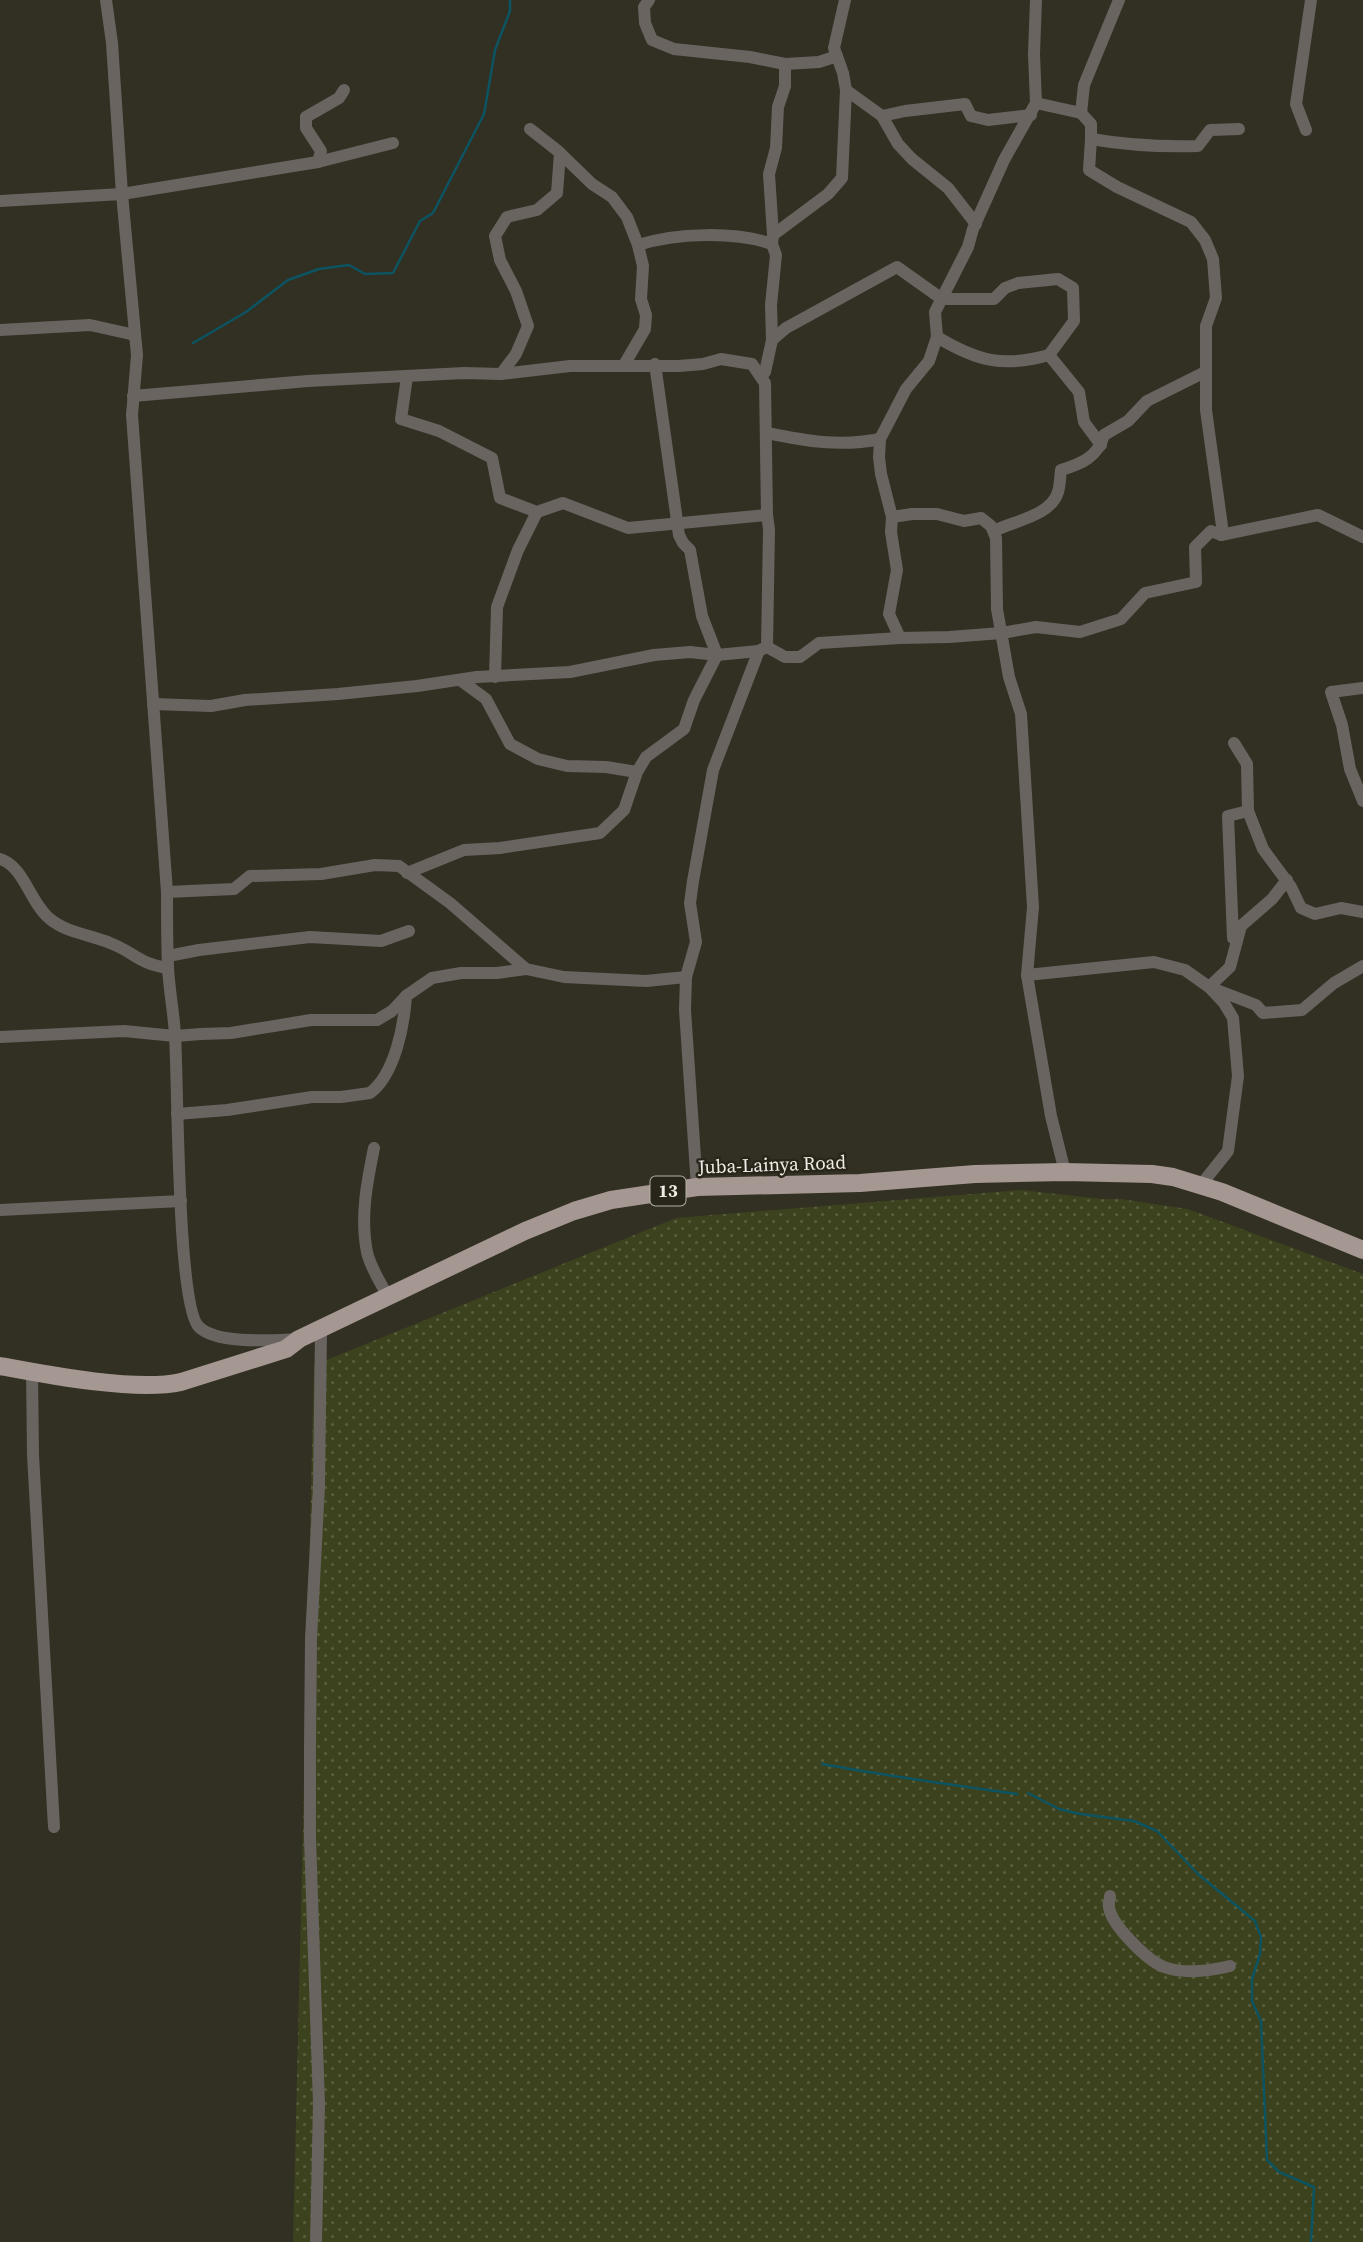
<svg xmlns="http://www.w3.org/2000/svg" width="1363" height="2242" viewBox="0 0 1363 2242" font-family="'Source Serif 4',serif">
	<defs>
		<pattern id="grass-dots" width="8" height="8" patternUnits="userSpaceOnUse" patternTransform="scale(1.75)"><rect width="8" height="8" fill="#3c421d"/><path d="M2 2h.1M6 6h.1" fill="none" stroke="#585d3e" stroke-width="1.8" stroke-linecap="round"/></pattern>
	</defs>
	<rect width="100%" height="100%" fill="#322f23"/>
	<!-- grass -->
	<path fill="url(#grass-dots)" d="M1021,1190L1102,1199H1121L1188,1209L1363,1274V2242H293L314,1365L676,1218Z"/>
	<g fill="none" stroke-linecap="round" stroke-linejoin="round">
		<!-- stream -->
		<g stroke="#0c5461" stroke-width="2.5">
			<path d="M193,343L246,312L288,280L319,269L349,265L365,274L393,273L420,221L433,213L484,114L495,50L510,11V0"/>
			<path d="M822,1764C887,1776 952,1785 1017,1794"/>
			<path d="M1028,1793L1059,1809L1080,1814L1134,1821L1157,1831L1198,1874L1255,1921L1261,1937L1260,1954L1252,1979V2001L1261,2021L1267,2160L1279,2172L1314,2187L1311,2242"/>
		</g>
		<!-- street -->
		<g stroke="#6a6461" stroke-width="12">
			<path d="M106,0L112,43L122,194L137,355L132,415L167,892C167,917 167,942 168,967C169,990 174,1013 175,1036C178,1080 177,1307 199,1327C218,1345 274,1340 299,1339"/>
			<path d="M649,0L644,7L645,23L652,40L674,49L750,57L785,64L819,62L837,56"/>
			<path d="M845,0L834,48L843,73L846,90L882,116L898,144L912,159L948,188L976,224"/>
			<path d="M1036,0L1034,54L1036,103"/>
			<path d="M1081,113L1091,124V139C1126,145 1162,147 1198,146L1210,130L1239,129"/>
			<path d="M882,116L905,111L965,104L971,116L988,120L1031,115"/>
			<path d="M530,129L558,151L592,184L612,197L627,217L638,245L643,266L641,299L646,315L645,329L624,365"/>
			<path d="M1306,130L1296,104L1311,0"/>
			<path d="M318,162L321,151L306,128V117L339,98L344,90"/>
			<path d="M0,201L122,194L318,162L393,143"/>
			<path d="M773,235L769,174L776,148L778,107L785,86V64"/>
			<path d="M772,244L773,235L828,194L842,178L846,90"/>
			<path d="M638,245C676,233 734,231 772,244L776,255L771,305L772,340"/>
			<path d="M0,330L90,325L135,335"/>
			<path d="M937,337C977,361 1003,368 1049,355"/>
			<path d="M501,374L516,354L528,326L516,291L500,260L495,236L507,217L537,210L557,193L560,153"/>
			<path d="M762,376L765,372L772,340L786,328L897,267L942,299H994L1005,288L1018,283L1058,279L1073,288L1074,321L1049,355L1079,392L1084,422L1101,445"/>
			<path d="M407,377L401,419L439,431L492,458L500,498L537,512L563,503L628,528L767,515"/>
			<path d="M133,396L308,381L464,373L501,374L570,366H679L703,364L721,359L752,364L765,383L767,515L769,529L767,647L758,651L717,655L690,652L654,655L570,672L477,677L417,686L338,694L245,700L211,706L153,704"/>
			<path d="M767,433C806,441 840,447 880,439"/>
			<path d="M892,517L891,532L897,570L889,614L900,638L949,637L1002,633L1036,627L1080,632L1121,619L1145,593L1196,582L1195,547L1211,531L1221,535L1222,526L1206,410V326L1216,298L1213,259L1205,240L1191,222L1117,187L1089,170L1091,139"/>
			<path d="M994,531C1013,521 1051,516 1058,492C1060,486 1060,478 1061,470C1081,464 1098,457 1104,435L1128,421L1147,401L1205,372"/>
			<path d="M1221,535L1318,515L1363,537"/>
			<path d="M767,647L785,657H800L819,643L900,638"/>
			<path d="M495,677L497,607L518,550L537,512"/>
			<path d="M460,680L486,699L510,744L538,759L567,766L606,767L637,772"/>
			<path d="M1363,688L1331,692L1342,725L1350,769L1363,801"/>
			<path d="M1234,743L1247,764L1248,811L1263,849L1291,887L1301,908L1315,914L1341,908L1363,912"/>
			<path d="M0,859C24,866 30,903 50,919C67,933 91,935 110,943C134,952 139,964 168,968"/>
			<path d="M407,873L464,850L500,848L600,833L624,810L637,772L646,757L684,729L694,700L717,655L702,616L690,550L683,543L679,535L655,364"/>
			<path d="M167,892L234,889L250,876L321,874L375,865L399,866L450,903L526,969L564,977L646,981L686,977L685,1010L697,1187"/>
			<path d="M1233,938L1228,816L1248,811"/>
			<path d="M168,956L199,950L310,937L381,941L409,931"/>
			<path d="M1027,975L1154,962L1185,970L1209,987L1256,1005L1263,1013L1302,1010L1334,983L1363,966"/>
			<path d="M686,977L696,942L690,903L693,881L713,770L758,653"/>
			<path d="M0,1037L124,1031L175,1036L201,1034L231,1033L311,1020H377L392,1011L406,996"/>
			<path d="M177,1114L227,1110L312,1097H341L370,1093C395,1074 404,1026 406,996L432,978L461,973H497L526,969"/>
			<path d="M374,1148C367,1182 360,1217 367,1252C370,1267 381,1283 388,1297"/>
			<path d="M1065,1172L1051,1116L1027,975L1033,907L1021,714L1009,677L997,609L996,538L991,526L981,518L964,521L937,514H912L892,517L881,474L879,457L880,439L906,389L929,361L937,337L935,312L968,247L973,229L1004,160L1036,103L1081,113L1084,85L1119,0"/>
			<path d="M1201,1185L1228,1151L1238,1076L1233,1018L1224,1003L1209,987L1230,967L1241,926L1272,899L1287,880"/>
			<path d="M0,1210L181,1201"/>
			<path d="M32,1371L33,1455L54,1827"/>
			<path d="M1110,1896C1110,1900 1108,1904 1109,1907C1111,1925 1148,1961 1164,1967C1184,1974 1210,1971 1230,1966"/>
			<path d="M316,2242L319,2104L310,1838V1747L311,1639L319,1486L321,1330"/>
		</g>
		<!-- primary -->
		<path stroke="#a59893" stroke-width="18" d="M0,1366C48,1375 136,1392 181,1382L286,1349L299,1339L525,1231L574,1211L611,1200L697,1187L860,1183L975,1174L1065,1172L1152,1174L1173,1177L1222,1192L1363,1250"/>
	</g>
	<g text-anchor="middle" stroke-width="5" stroke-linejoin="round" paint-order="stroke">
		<!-- shield labels -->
		<rect fill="#28251a" stroke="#b3b0a7" stroke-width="2" x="650.5" y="1176.5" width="35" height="29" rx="5"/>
		<g font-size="18" font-weight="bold" fill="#eeece4">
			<text x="668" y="1197">13</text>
		</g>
		<!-- street labels -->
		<g font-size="19" fill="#eeece4" stroke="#28251a">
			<text transform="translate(772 1164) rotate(-2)" y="7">Juba-Lainya Road</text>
		</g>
	</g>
</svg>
